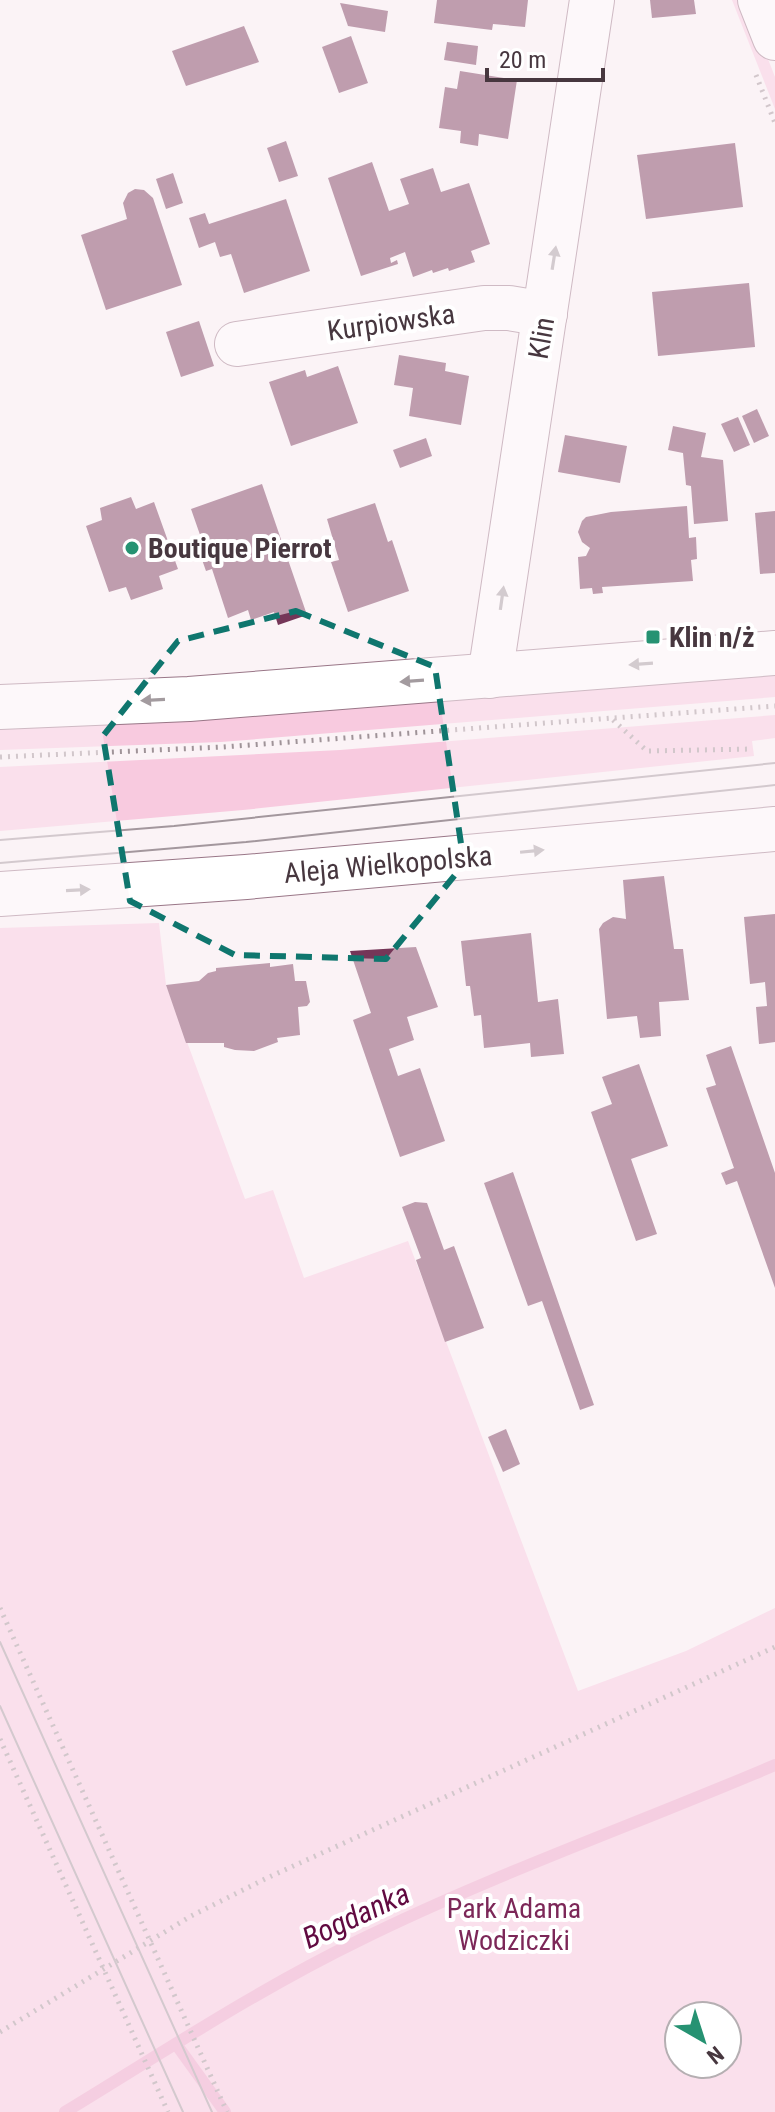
<svg xmlns="http://www.w3.org/2000/svg" width="775" height="2112" viewBox="0 0 775 2112" font-family="'Roboto Condensed',sans-serif">
	<rect width="100%" height="100%" fill="#fbf3f6"/>
	<!-- green -->
	<g fill="#f8cadf" fill-rule="evenodd">
		<path d="M732,0H745L775,77V109Z"/>
		<path d="M775,670V697L221,742L0,750V724Z"/>
		<path d="M775,715V738L752,741L754,756L243,810L0,831V767L340,750Z"/>
		<path d="M159,923L166,985L245,1199L273,1190L304,1278L408,1241L578,1691L686,1651L775,1608V2112H0V928ZM679,2016H727V2064H679Z"/>
	</g>
	<g fill="none" stroke-linecap="round" stroke-linejoin="round">
		<!-- stream -->
		<g stroke="#eda3c8" stroke-width="12">
			<path d="M176,2044L225,2112"/>
			<path d="M65,2112C162,2053 257,1990 360,1940C494,1874 637,1824 775,1765"/>
		</g>
	</g>
	<!-- building -->
	<g fill="#753658">
		<path d="M437,0H528L525,27L493,24L492,30L434,23Z"/>
		<path d="M650,0H694L696,14L652,18Z"/>
		<path d="M340,3L388,11L385,32L348,26Z"/>
		<path d="M244,26L259,62L186,86L172,51Z"/>
		<path d="M351,36L368,83L339,93L322,47Z"/>
		<path d="M447,42L478,46L476,65L444,60Z"/>
		<path d="M460,71L517,80L508,139L479,134L478,146L460,143L461,131L439,128L445,87L457,89Z"/>
		<path d="M286,141L298,176L279,182L267,148Z"/>
		<path d="M735,143L743,207L646,219L637,155Z"/>
		<path d="M372,162L389,211L409,204L400,179L433,168L441,192L469,183L490,244L471,251L475,262L449,271L448,268L433,273L432,270L413,277L405,252L390,258L391,263L397,260L398,264L361,276L328,178Z"/>
		<path d="M173,173L183,203L166,209L156,179Z"/>
		<path d="M135,189L144,190L153,198L182,285L106,310L81,235L127,219L123,203L128,193Z"/>
		<path d="M286,199L310,271L244,293L231,254L220,257L215,242L199,248L189,218L205,213L209,224Z"/>
		<path d="M749,283L755,347L658,356L652,292Z"/>
		<path d="M199,321L214,366L181,377L166,332Z"/>
		<path d="M399,355L446,363L445,371L469,376L461,425L409,416L413,388L394,385Z"/>
		<path d="M338,366L358,423L291,446L269,382L305,370L307,377Z"/>
		<path d="M757,409L769,436L754,443L742,416Z"/>
		<path d="M738,417L750,445L734,452L721,424Z"/>
		<path d="M673,426L706,433L701,457L723,460L728,521L694,524L691,486L686,485L683,453L668,450Z"/>
		<path d="M565,435L627,446L620,483L558,472Z"/>
		<path d="M426,438L432,456L400,468L393,450Z"/>
		<path d="M262,484L307,615L278,625L274,612L251,620L248,610L228,618L212,569L206,571L200,554L206,552L191,509Z"/>
		<path d="M131,497L136,509L154,502L178,569L159,576L163,589L131,600L126,587L109,592L86,526L102,520L100,508Z"/>
		<path d="M375,503L388,542L392,540L409,591L348,612L331,562L339,560L327,519Z"/>
		<path d="M687,506L689,538L696,537L697,559L691,560L693,581L602,587L603,593L593,594L592,588L580,589L578,557L586,556L590,548L582,542L578,532L582,521L586,517L611,512Z"/>
		<path d="M775,511V573L760,574L755,513Z"/>
		<path d="M664,876L674,949H683L689,1000L659,1002L661,1036L640,1038L637,1016L607,1019L599,929L603,923L613,917L626,919L623,880Z"/>
		<path d="M775,914V1042L759,1044L756,1007L767,1006L765,982L750,984L744,917Z"/>
		<path d="M531,933L538,1002L558,999L564,1054L531,1057L530,1043L484,1048L481,1015L474,1016L470,986H466L461,941Z"/>
		<path d="M416,947L438,1007L407,1017L414,1040L389,1049L398,1076L420,1068L445,1141L400,1157L353,1020L371,1013L350,951Z"/>
		<path d="M270,963V967L293,964L295,981H306L310,1002L307,1006L298,1007L300,1035L277,1038L278,1042L254,1051L235,1050L224,1047V1043H186L166,985L199,981L208,973L216,971V968Z"/>
		<path d="M731,1046L775,1173V1288L737,1181L726,1185L721,1173L734,1168L706,1088L716,1085L706,1055Z"/>
		<path d="M639,1064L668,1146L631,1159L657,1234L636,1241L591,1112L612,1104L602,1077Z"/>
		<path d="M513,1172L594,1405L580,1410L542,1301L528,1306L484,1183Z"/>
		<path d="M415,1202L427,1203L444,1250L454,1246L484,1328L445,1342L416,1260L421,1258L402,1207Z"/>
		<path d="M506,1429L520,1464L503,1472L488,1437Z"/>
	</g>
	<g fill="none" stroke-linecap="round" stroke-linejoin="round">
		<!-- minor casing -->
		<g stroke="#997687" stroke-width="46">
			<g id="minor">
				<path d="M760,0L775,38"/>
				<path d="M237,344L484,308H509L545,314"/>
				<path d="M490,676L592,0"/>
				<path d="M0,707L189,699L775,653"/>
				<path d="M0,894L246,877L775,829"/>
			</g>
		</g>
		<!-- path -->
		<g stroke="#9f9398" stroke-width="5" stroke-dasharray="2 6" stroke-linecap="butt">
			<path d="M756,75L775,123"/>
			<path d="M613,720L647,751L753,749"/>
			<path d="M0,757L223,747L775,706"/>
			<path d="M0,2032L191,1916L267,1878L775,1647"/>
		</g>
		<!-- minor -->
		<use href="#minor" stroke="#fff" stroke-width="44"/>
		<!-- tram -->
		<g stroke="#a3979d" stroke-width="2">
			<path d="M0,840L174,826L775,763"/>
			<path d="M0,863L246,842L775,785"/>
			<path d="M0,1642L212,2112"/>
			<path d="M0,1706L183,2112"/>
		</g>
		<!-- path-bridge -->
		<g stroke="#9f9398" stroke-width="5" stroke-dasharray="2 6" stroke-linecap="butt">
			<path d="M0,1608L227,2112"/>
			<path d="M0,1739L168,2112"/>
		</g>
	</g>
	<!-- one-way arrows -->
	<defs><path id="oneway-solid" d="M-6-.8H1V-3.2L6.5 0L1 3.2V.8H-6Z" transform="scale(2)"/></defs>
	<g fill="#a39b9f">
		<use href="#oneway-solid" transform="translate(554 258) rotate(-81)"/>
		<use href="#oneway-solid" transform="translate(502 598) rotate(-82)"/>
		<use href="#oneway-solid" transform="translate(641 664) rotate(176)"/>
		<use href="#oneway-solid" transform="translate(412 681) rotate(176)"/>
		<use href="#oneway-solid" transform="translate(153 700) rotate(177)"/>
		<use href="#oneway-solid" transform="translate(532 851) rotate(-6)"/>
		<use href="#oneway-solid" transform="translate(78 890) rotate(-3)"/>
	</g>
	<!-- marked area -->
	<path d="M0 0H775V2112H0ZM296,611L435,667L464,864L386,959L235,955L130,901L103,736L178,641Z" fill="#fbf3f6" fill-opacity=".55" fill-rule="evenodd"/>
	<path fill="none" stroke="#0f766e" stroke-width="6" stroke-dasharray="16 10" stroke-linejoin="round" d="M296,611L435,667L464,864L386,959L235,955L130,901L103,736L178,641Z"/>
	<!-- markers -->
	<g fill="#269272" stroke="#fff" stroke-width="3">
		<circle cx="132" cy="548" r="8"/>
		<rect x="645" y="629" width="16" height="16" rx="4"/>
	</g>
	<g text-anchor="middle" stroke-width="8" stroke-linejoin="round" paint-order="stroke">
		<!-- street labels -->
		<g font-size="28" fill="#47373f" stroke="#fff">
			<text transform="translate(391 322) rotate(-8)" y="10">Kurpiowska</text>
			<text transform="translate(541 338) rotate(-80)" y="10">Klin</text>
			<text transform="translate(388 864) rotate(-5)" y="10">Aleja Wielkopolska</text>
		</g>
		<!-- poi labels -->
		<g font-size="28" font-weight="bold" fill="#47373f" stroke="#fff" text-anchor="start">
			<text x="148" y="558">Boutique Pierrot</text>
			<text x="669" y="647">Klin n/ż</text>
		</g>
		<!-- park labels -->
		<g font-size="28" fill="#7c2758" stroke="#fff">
			<text x="514" y="1918">Park Adama<tspan x="514" dy="32">Wodziczki</tspan></text>
		</g>
		<!-- water labels -->
		<g font-size="30" font-style="italic" fill="#610a41" stroke="#fff">
			<text transform="translate(356 1916) rotate(-25)" y="10">Bogdanka</text>
		</g>
	</g>
	<!-- north arrow -->
	<g transform="translate(703 2040) rotate(141)"><circle r="38" fill="#ffffff" stroke="#b5afb2" stroke-width="2"/>
	<path d="M0-6L14 30L0 20L-14 30Z" fill="#269272"/>
	<text y="-12" font-size="22" font-weight="bold" text-anchor="middle" fill="#47373f">N</text>
	</g>
	<!-- scale -->
	<path d="M487 68v12h116v-12" fill="none" stroke="#47373f" stroke-width="4"/>
	<text x="499" y="68" font-size="24" fill="#47373f" stroke="#ffffff" stroke-width="6" paint-order="stroke">20 m</text>
</svg>
